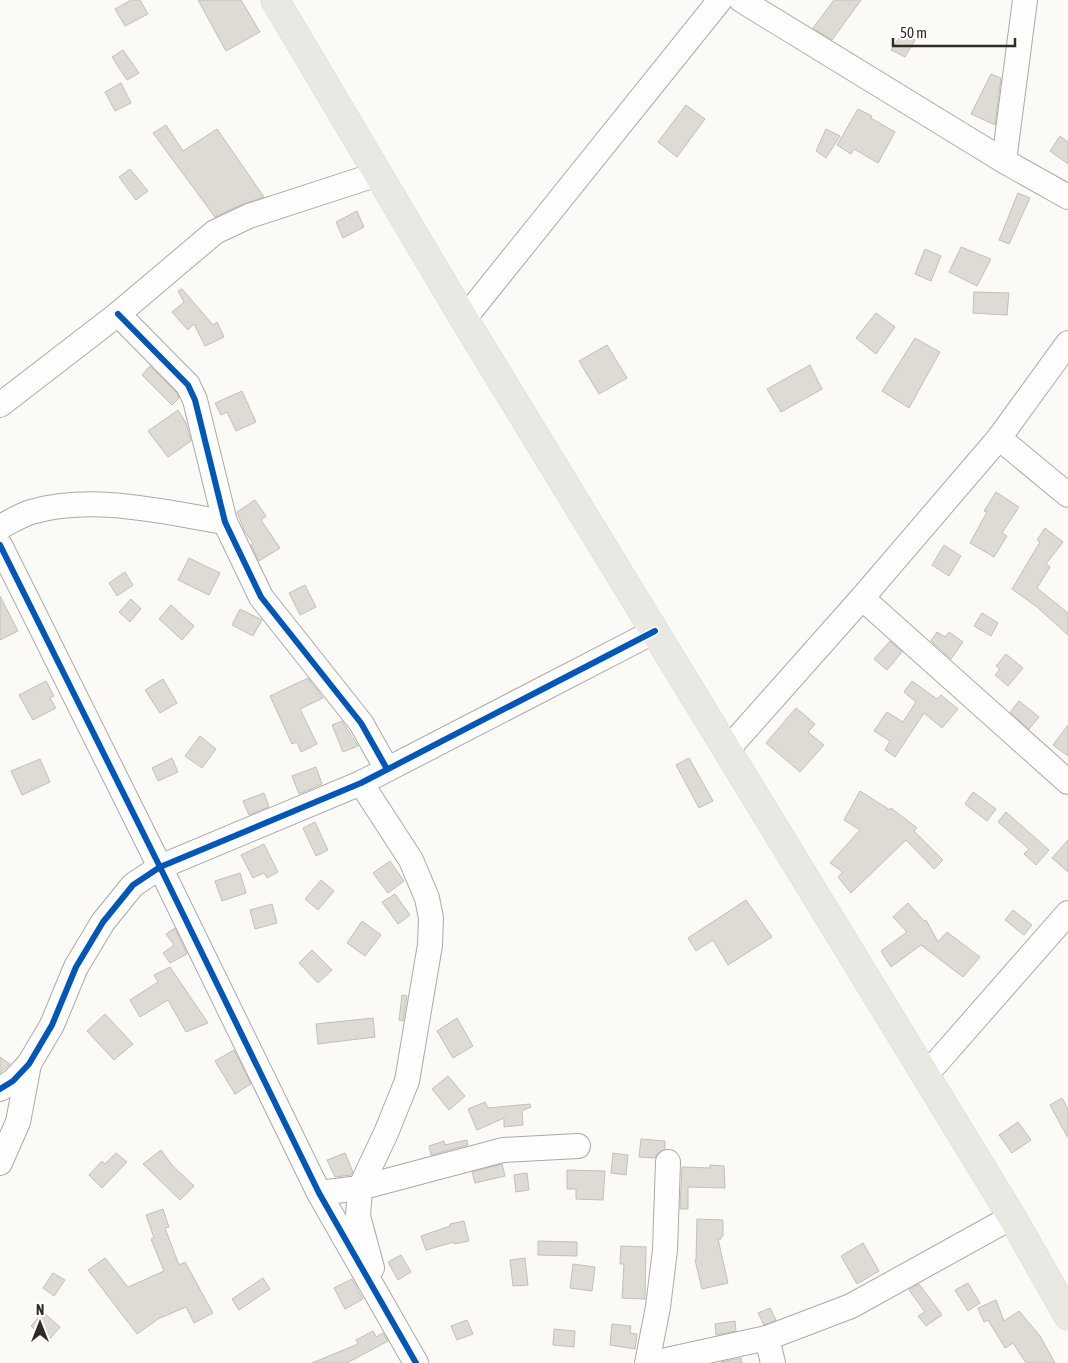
<svg xmlns="http://www.w3.org/2000/svg" width="1068" height="1363" viewBox="0 0 1068 1363" font-family="'Asap Condensed',sans-serif">
	<rect width="100%" height="100%" fill="#fbfaf7"/>
	<!-- building -->
	<g fill="#dedad4" stroke="#c3bfb9">
		<path d="M131,0H140L148,14L125,26L115,9Z"/>
		<path d="M198,0H241L260,32L226,51Z"/>
		<path d="M834,0H861L832,40L813,28Z"/>
		<path d="M904,31L915,40L905,57L891,50Z"/>
		<path d="M123,50L139,73L127,80L112,57Z"/>
		<path d="M991,74L1001,78L995,125L971,114Z"/>
		<path d="M121,83L131,103L115,111L105,92Z"/>
		<path d="M686,105L705,119L677,157L658,142Z"/>
		<path d="M858,109L872,116L871,118L895,132L878,163L854,149L851,154L837,145Z"/>
		<path d="M166,125L183,151L217,129L264,197L243,204L215,217L153,133Z"/>
		<path d="M826,129L840,136L826,158L816,151Z"/>
		<path d="M1060,136L1068,142V164L1050,151Z"/>
		<path d="M130,169L148,191L136,200L119,177Z"/>
		<path d="M1018,193L1030,198L1009,244L999,240Z"/>
		<path d="M357,211L364,227L343,238L336,222Z"/>
		<path d="M961,247L991,259L977,286L949,272Z"/>
		<path d="M925,249L941,256L931,281L915,274Z"/>
		<path d="M182,289L213,325L217,322L224,337L205,346L194,324L188,330L172,312L184,302L178,291Z"/>
		<path d="M974,292L1009,293L1007,315L973,313Z"/>
		<path d="M876,313L895,327L876,354L856,338Z"/>
		<path d="M915,338L940,352L909,408L882,391Z"/>
		<path d="M607,345L627,378L599,394L579,361Z"/>
		<path d="M810,365L822,389L781,412L767,389Z"/>
		<path d="M150,366L177,393L179,398L172,405L142,375Z"/>
		<path d="M242,391L256,422L236,431L227,412L221,415L215,403Z"/>
		<path d="M178,410L186,423L191,441L168,457L148,431Z"/>
		<path d="M996,492L1019,507L1002,533L1007,536L994,557L970,543L987,512L984,511Z"/>
		<path d="M255,500L266,516L261,520L280,548L259,561L251,545L253,543L245,532L237,512Z"/>
		<path d="M1045,528L1063,542L1046,564L1050,567L1037,588L1068,613V635L1037,607L1012,589L1040,542L1037,540Z"/>
		<path d="M944,545L961,556L949,576L932,565Z"/>
		<path d="M189,558L220,573L209,595L178,580Z"/>
		<path d="M125,572L133,585L117,596L109,583Z"/>
		<path d="M305,585L316,607L300,615L289,593Z"/>
		<path d="M0,596L18,631L0,640Z"/>
		<path d="M131,599L141,609L130,622L119,612Z"/>
		<path d="M171,605L194,626L182,640L159,619Z"/>
		<path d="M240,609L262,620L253,636L232,625Z"/>
		<path d="M982,613L998,623L991,636L974,626Z"/>
		<path d="M937,632L945,637L949,632L963,642L951,659L931,641Z"/>
		<path d="M890,641L902,652L887,670L874,659Z"/>
		<path d="M1006,654L1023,668L1008,686L995,675L1000,669L996,666Z"/>
		<path d="M308,678L323,698L300,709L317,744L301,752L297,742L292,744L270,696Z"/>
		<path d="M163,679L177,703L160,713L145,690Z"/>
		<path d="M46,681L54,696L50,698L56,708L33,720L19,695Z"/>
		<path d="M912,681L937,699L941,695L958,709L942,728L924,713L895,757L885,750L890,741L874,731L887,712L903,722L916,702L904,692Z"/>
		<path d="M1019,701L1039,717L1029,729L1010,712Z"/>
		<path d="M796,708L815,724L808,732L824,745L800,772L766,743Z"/>
		<path d="M342,721L358,746L343,752L332,725Z"/>
		<path d="M1068,725V756L1053,745Z"/>
		<path d="M200,736L216,749L202,768L185,756Z"/>
		<path d="M172,758L178,772L158,781L152,768Z"/>
		<path d="M689,758L713,801L699,808L676,765Z"/>
		<path d="M40,759L50,782L22,795L11,771Z"/>
		<path d="M316,767L322,784L299,794L292,776Z"/>
		<path d="M860,791L890,810L891,808L917,828L914,831L943,860L934,869L906,840L851,893L838,877L843,872L830,863L860,830L844,820Z"/>
		<path d="M973,792L996,809L987,821L965,804Z"/>
		<path d="M264,793L269,807L249,815L243,801Z"/>
		<path d="M1006,812L1049,850L1036,865L1024,854L1029,849L998,822Z"/>
		<path d="M315,822L328,850L316,856L303,828Z"/>
		<path d="M1068,840V872L1052,858Z"/>
		<path d="M264,844L278,872L267,878L264,873L253,878L241,855Z"/>
		<path d="M390,861L404,881L388,893L373,873Z"/>
		<path d="M240,873L246,893L222,901L215,881Z"/>
		<path d="M321,880L334,891L318,910L305,899Z"/>
		<path d="M395,894L410,915L398,924L382,902Z"/>
		<path d="M746,900L772,937L728,965L713,940L696,951L688,938Z"/>
		<path d="M908,903L924,921L926,920L938,942L947,932L980,957L963,977L921,945L891,967L881,951L907,932L893,917Z"/>
		<path d="M272,904L277,923L255,929L250,910Z"/>
		<path d="M1013,910L1032,925L1024,935L1005,920Z"/>
		<path d="M362,921L381,935L365,956L347,943Z"/>
		<path d="M175,928L187,954L170,963L163,953L174,945L166,934Z"/>
		<path d="M312,950L332,970L318,983L299,963Z"/>
		<path d="M170,967L208,1023L186,1032L168,1000L140,1017L130,1000L158,982L154,975Z"/>
		<path d="M402,995L407,996L403,1021L399,1020Z"/>
		<path d="M105,1014L133,1044L114,1060L87,1031Z"/>
		<path d="M373,1018L375,1037L318,1044L316,1024Z"/>
		<path d="M457,1018L473,1046L453,1058L437,1031Z"/>
		<path d="M234,1050L251,1084L235,1094L215,1061Z"/>
		<path d="M0,1057L10,1064L0,1073Z"/>
		<path d="M448,1076L465,1096L449,1110L432,1089Z"/>
		<path d="M1062,1098L1068,1109V1138L1050,1105Z"/>
		<path d="M485,1102L488,1108L530,1104L531,1107L522,1111L523,1125L504,1127V1118L477,1130L468,1109Z"/>
		<path d="M1018,1122L1031,1140L1012,1153L999,1135Z"/>
		<path d="M641,1139L665,1141V1149L657,1154L655,1158L639,1157Z"/>
		<path d="M467,1140L468,1145L431,1155L429,1146L444,1141L445,1145Z"/>
		<path d="M161,1150L172,1165L194,1186L180,1200L143,1164Z"/>
		<path d="M116,1153L127,1162L102,1188L89,1175L102,1161L105,1164Z"/>
		<path d="M345,1153L353,1172L351,1175L335,1177L327,1160Z"/>
		<path d="M613,1153L628,1155L626,1175L611,1173Z"/>
		<path d="M502,1164L505,1176L475,1183L472,1172Z"/>
		<path d="M710,1165L724,1166L725,1188L688,1187V1209H680L682,1167L710,1168Z"/>
		<path d="M567,1170L605,1171L603,1200L576,1199V1189H567Z"/>
		<path d="M527,1173L529,1190L516,1192L514,1175Z"/>
		<path d="M163,1209L169,1227L165,1228L179,1265L185,1262L213,1313L194,1323L186,1307L158,1319L137,1334L88,1270L105,1258L128,1287L164,1271L151,1239L154,1238L146,1215Z"/>
		<path d="M697,1219L723,1220V1236L721,1237V1239H718L728,1283L702,1289L695,1260H696Z"/>
		<path d="M464,1221L469,1241L454,1244V1242L426,1250L421,1236L450,1226V1224Z"/>
		<path d="M538,1241L577,1242V1256L538,1255Z"/>
		<path d="M863,1243L879,1271L857,1284L841,1256Z"/>
		<path d="M621,1246L646,1247L645,1299L622,1298L624,1264H620Z"/>
		<path d="M401,1255L411,1272L398,1280L388,1262Z"/>
		<path d="M525,1258L528,1285L513,1286L510,1260Z"/>
		<path d="M573,1264L595,1267L592,1291L570,1288Z"/>
		<path d="M53,1273L65,1280L54,1296L43,1288Z"/>
		<path d="M263,1278L270,1289L239,1310L232,1299Z"/>
		<path d="M352,1279L363,1299L345,1309L334,1288Z"/>
		<path d="M968,1283L980,1303L968,1311L955,1290Z"/>
		<path d="M919,1284L942,1315L926,1326L918,1316L925,1312L909,1290Z"/>
		<path d="M996,1300L1004,1321L1019,1311L1040,1336L1055,1363H1026L1013,1343L1005,1348L988,1320L984,1322L978,1308Z"/>
		<path d="M770,1308L776,1320L764,1325L758,1313Z"/>
		<path d="M43,1312L60,1327L48,1341L31,1326Z"/>
		<path d="M467,1320L473,1334L457,1340L451,1326Z"/>
		<path d="M735,1321L736,1331L716,1335L715,1324Z"/>
		<path d="M612,1324L631,1326L630,1333L637,1334L635,1349L610,1345Z"/>
		<path d="M554,1329L575,1331L574,1347L553,1345Z"/>
		<path d="M373,1331L376,1337L383,1333L388,1341L347,1363H312L358,1344L356,1340Z"/>
		<path d="M741,1358L742,1363H721V1362Z"/>
	</g>
	<g fill="none" stroke-linecap="round" stroke-linejoin="round">
		<!-- minor casing -->
		<g stroke="#adaaa4" stroke-width="26">
			<g id="minor">
				<path d="M741,0L1004,161L1068,197"/>
				<path d="M1004,161L1025,0"/>
				<path d="M118,314L188,385L195,400L225,522L261,597L361,723L387,769"/>
				<path d="M464,319L720,0"/>
				<path d="M0,405L118,314L215,232L249,216L378,174"/>
				<path d="M999,438L1068,495"/>
				<path d="M0,527C10,522 21,515 31,512C94,494 163,512 225,522"/>
				<path d="M0,545L160,867L319,1193L416,1363"/>
				<path d="M862,598L1068,782"/>
				<path d="M727,750L862,598L999,438L1068,343"/>
				<path d="M361,783L411,860L427,898L431,918L430,945L407,1081L386,1133L360,1188L358,1216L372,1268"/>
				<path d="M925,1076L1068,913"/>
				<path d="M0,1089L13,1081L29,1064L52,1025L76,967L103,922L133,885L160,867L361,783L655,631"/>
				<path d="M0,1163L18,1122L29,1064"/>
				<path d="M319,1193L360,1188L503,1150L578,1146"/>
				<path d="M767,1338L773,1363"/>
				<path d="M647,1363L658,1307L665,1250L668,1162"/>
				<path d="M653,1363L767,1338L851,1306L1012,1217"/>
			</g>
		</g>
		<!-- major casing -->
		<g stroke="#d8d7d4" stroke-width="29">
			<path id="major" d="M275,0L464,319L1012,1217L1068,1316"/>
		</g>
		<!-- minor -->
		<use href="#minor" stroke="#fefefe" stroke-width="24"/>
		<!-- major -->
		<use href="#major" stroke="#e9e8e3" stroke-width="28"/>
		<!-- cycleway casing -->
		<g stroke="#fff" stroke-width="9">
			<g id="cycleway">
				<path d="M118,314L188,385L195,400L225,522L261,597L361,723L387,769"/>
				<path d="M0,545L160,867L319,1193L416,1363"/>
				<path d="M0,1089L13,1081L29,1064L52,1025L76,967L103,922L133,885L160,867L361,783L655,631"/>
			</g>
		</g>
		<!-- cycleway -->
		<use href="#cycleway" stroke="#0057b8" stroke-width="6"/>
	</g>
	<!-- north arrow -->
	<g transform="translate(40 1323)" stroke="#ffffff" stroke-width="4" paint-order="stroke">
	<path d="M0-4L9 19L0 12L-9 19Z" fill="#302c21"/>
	<text y="-8" font-size="14" font-weight="bold" text-anchor="middle" fill="#302c21">N</text>
	</g>
	<!-- scale -->
	<path d="M893 38v8h122v-8" fill="none" stroke="#302c21" stroke-width="2.5"/>
	<text x="900" y="38" font-size="15" fill="#302c21" stroke="#ffffff" stroke-width="4" paint-order="stroke">50 m</text>
</svg>
